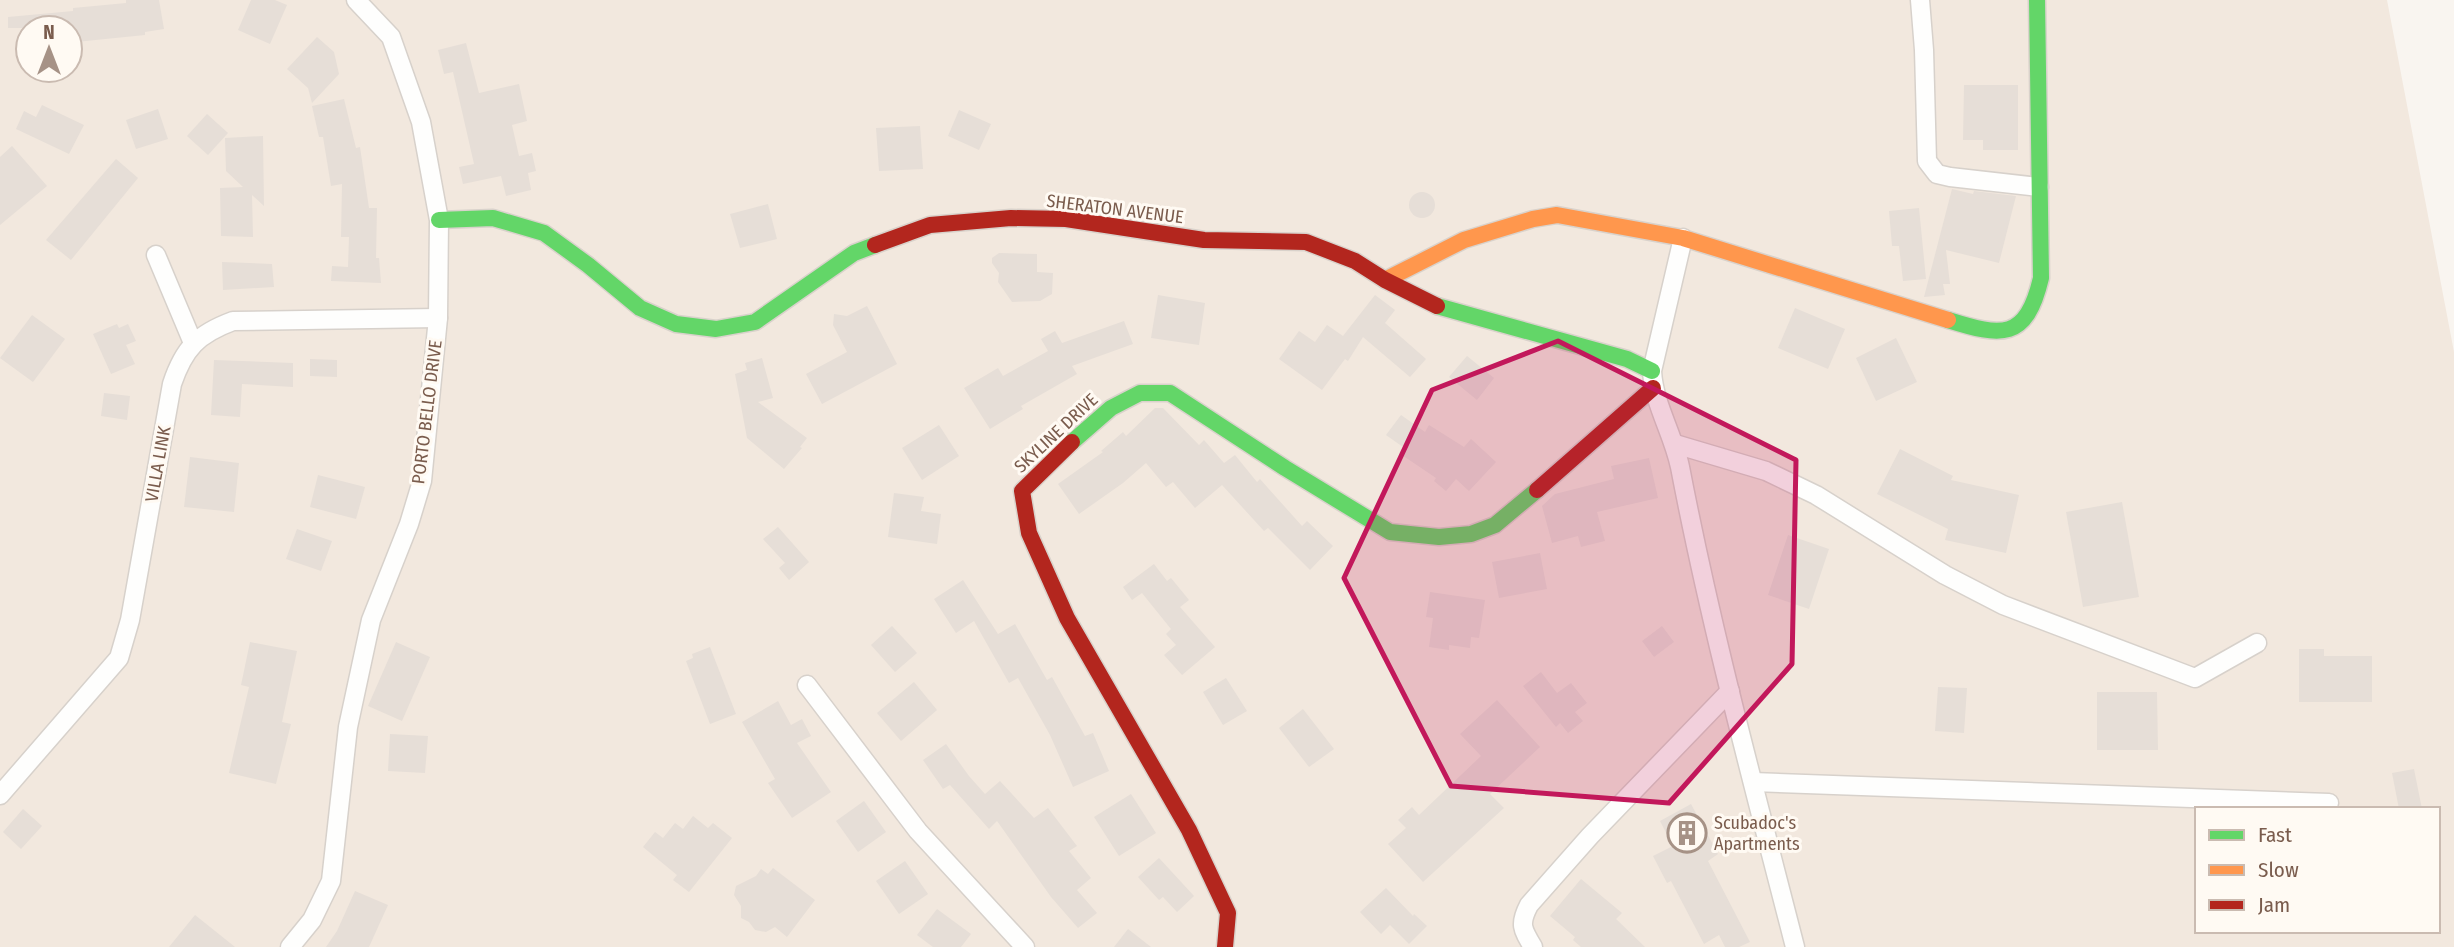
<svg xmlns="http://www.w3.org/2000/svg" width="2454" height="947" viewBox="0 0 2454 947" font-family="'Fira Sans Condensed',sans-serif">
	<rect width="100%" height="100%" fill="#f9f5f0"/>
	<!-- residential -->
	<path fill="#f2e8de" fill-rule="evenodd" d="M0,0H2387L2454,352V947H0ZM28,28H70V70H28ZM2197,809H2438V931H2197Z"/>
	<!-- building -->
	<g fill="#e6ded7">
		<path d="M126,0H159L164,29L145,32V35L76,42L75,28H8V17L73,11V8L126,3Z"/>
		<path d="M251,0H275L287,5L270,44L238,30Z"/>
		<path d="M317,37L334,52L339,74L312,103L308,88L287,69Z"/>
		<path d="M466,43L479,93L519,84L527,121L512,125L519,156L532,153L536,171L528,173L531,190L506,196L501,176L463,184L459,167L474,164L453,72L444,74L438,50Z"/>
		<path d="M1964,85H2018V150H1983V140H1963Z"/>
		<path d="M344,99L356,148L360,147L369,208H377L376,258H379L381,283L331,281L332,266L348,267L349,237H341L342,184L331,186L323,137H319L312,106Z"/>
		<path d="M42,105L84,125L69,154L16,129L24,111L36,117Z"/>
		<path d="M158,109L168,139L136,149L126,120Z"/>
		<path d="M959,110L991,124L979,150L948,136Z"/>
		<path d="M207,114L228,133L208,155L187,136Z"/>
		<path d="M920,126L923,169L879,171L876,128Z"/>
		<path d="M263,136L264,206L252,195L253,237L221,236L220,188L243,187L226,171L225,138Z"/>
		<path d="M12,146L47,186L0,225V157Z"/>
		<path d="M116,159L138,178L71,260L46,240Z"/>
		<path d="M1952,189L1973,194L1974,191L2016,196L1999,263L1946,250L1950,284H1943L1945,295L1924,297Z"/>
		<circle cx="1422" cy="205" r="13"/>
		<path d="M768,204L777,239L740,248L730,214Z"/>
		<path d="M1919,208L1926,279L1903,281L1899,246H1892L1889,211Z"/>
		<path d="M999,253L1037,254V272L1053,273L1052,294L1040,301L1012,302L998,282L999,273L992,263V258Z"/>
		<path d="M222,262L272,264L274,287L223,290Z"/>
		<path d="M1158,295L1205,303L1199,345L1151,338Z"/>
		<path d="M1375,295L1395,310L1385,323L1426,359L1410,377L1363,337L1348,361L1345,359L1322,390L1279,359L1299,331L1315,342L1327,325L1343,336Z"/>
		<path d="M867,306L897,364L822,404L806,374L847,352L833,325L834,314L847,316Z"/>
		<path d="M1795,308L1845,329L1828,369L1778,348Z"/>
		<path d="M32,315L65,339L33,382L0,358Z"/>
		<path d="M1124,321L1133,344L1072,366L1077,374L1021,406L1023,409L990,429L964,388L998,368L1003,376L1048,351L1041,339L1055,331L1062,343Z"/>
		<path d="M117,324L119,328L128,324L136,341L126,345L135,364L111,374L93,334Z"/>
		<path d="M1896,338L1917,382L1876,401L1856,358Z"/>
		<path d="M1467,356L1494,378L1477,400L1449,377Z"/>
		<path d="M762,358L773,398L758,402L807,438L800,447L802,448L784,469L747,438L735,374L747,370L745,363Z"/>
		<path d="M310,359L337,360V377L310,376Z"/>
		<path d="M214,360L293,363V387L242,384L240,417L211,415Z"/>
		<path d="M104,393L130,396L127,420L101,416Z"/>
		<path d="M1155,408H1163L1199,445L1204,440L1224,463L1235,455L1257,482L1260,479L1302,526L1307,521L1333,546L1310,570L1268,528L1264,531L1222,485L1195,508L1173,482L1166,487L1146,463L1123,483L1079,514L1058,484L1103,452L1101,451L1123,432L1126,436Z"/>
		<path d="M1401,415L1425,432L1429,425L1464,447L1471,439L1496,462L1469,491L1456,479L1446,491L1434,481L1436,478L1399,453L1403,447L1386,435Z"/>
		<path d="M939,425L959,456L922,480L902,448Z"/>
		<path d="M1900,449L1953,476L1951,480L2019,495L2006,553L1945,540L1948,529L1877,494Z"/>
		<path d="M190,457L239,463L234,512L184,507Z"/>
		<path d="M1649,458L1658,498L1597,512L1605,541L1581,547L1578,536L1552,543L1542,506L1555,494L1614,479L1611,466Z"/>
		<path d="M318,475L365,487L356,519L310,507Z"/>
		<path d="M894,493L924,497L921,511L941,514L937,544L888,537Z"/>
		<path d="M2122,502L2139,597L2083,607L2066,512Z"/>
		<path d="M778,527L809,562L789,580L779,568L785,563L763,539Z"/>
		<path d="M297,529L332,541L321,571L286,559Z"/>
		<path d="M1788,535L1829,549L1809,609L1768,595Z"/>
		<path d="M1540,553L1547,589L1499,598L1492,562Z"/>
		<path d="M1154,564L1167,581L1171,578L1189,600L1180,607L1215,647L1182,675L1164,655L1176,645L1166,634L1171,629L1142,593L1132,600L1123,587Z"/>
		<path d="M963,580L998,634L1015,624L1047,680L1052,677L1085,736L1093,733L1109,771L1073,787L1050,735L1018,678L1009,683L974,621L956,633L934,599Z"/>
		<path d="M1430,592L1485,600L1479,638L1471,637L1470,648L1449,645V650L1429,647L1433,618L1426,617Z"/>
		<path d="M892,626L917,653L895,672L871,645Z"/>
		<path d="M1662,626L1674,642L1654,657L1642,641Z"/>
		<path d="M250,642L297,651L282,722L291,724L276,784L229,773L249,687L241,685Z"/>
		<path d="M396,642L430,657L402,721L368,706Z"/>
		<path d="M710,647L736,714L710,724L686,661L693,658L692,654Z"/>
		<path d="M2299,649H2324V656H2372V702H2299Z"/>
		<path d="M1541,672L1557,693L1571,683L1587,703L1575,712L1583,721L1568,733L1560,723L1556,727L1523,686Z"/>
		<path d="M1226,678L1247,711L1223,725L1203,692Z"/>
		<path d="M914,682L937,710L901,741L877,713Z"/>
		<path d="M1938,687L1967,688L1964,733L1935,731Z"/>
		<path d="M2097,692H2157L2158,750H2097Z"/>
		<path d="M1497,700L1540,747L1490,794L1504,808L1423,882L1388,844L1406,828L1398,820L1412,807L1419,815L1481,756L1460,734Z"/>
		<path d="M778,701L791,725L802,719L811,736L797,743L831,792L792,818L768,783L775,779L742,722Z"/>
		<path d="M1303,709L1334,749L1309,767L1279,728Z"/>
		<path d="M390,734L428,736L425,773L388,771Z"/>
		<path d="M946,744L969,776L985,794L1000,781L1034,818L1048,808L1077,846L1069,851L1091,878L1077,890L1097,913L1078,928L1051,897L997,821L989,829L950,785L943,789L923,760Z"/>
		<path d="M2414,769L2422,809H2399L2392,773Z"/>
		<path d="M1131,794L1156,833L1119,856L1094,817Z"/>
		<path d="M864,801L886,832L858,852L836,821Z"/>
		<path d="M1691,804L1718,854L1708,861L1750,942L1739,947H1725L1719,935L1704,944L1671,881L1667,883L1653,856L1673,846L1660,821Z"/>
		<path d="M23,809L42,826L21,849L3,832Z"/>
		<path d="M693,816L708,828L713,823L732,838L689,892L673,880L677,875L643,847L655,832L663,838L675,823L683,829Z"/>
		<path d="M1159,858L1194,896L1177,912L1163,897L1159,900L1138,877Z"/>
		<path d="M905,861L928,894L899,914L876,881Z"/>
		<path d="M773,868L815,900L787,937L775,927L766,932L755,930L749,922L741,918V906L734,895L736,886L756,876L761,869L768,874Z"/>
		<path d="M1581,879L1622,913L1616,919L1645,947H1581L1573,940L1575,937L1550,916Z"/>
		<path d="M1386,888L1413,916L1414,914L1427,926L1409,944L1390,925L1381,934L1360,912Z"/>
		<path d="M355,891L388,905L369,947H326L337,931Z"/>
		<path d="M937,909L971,934L961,947H933L917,935Z"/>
		<path d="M195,915L235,947H169Z"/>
		<path d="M1128,929L1151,947H1114Z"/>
	</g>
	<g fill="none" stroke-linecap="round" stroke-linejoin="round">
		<!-- street casing -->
		<g stroke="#d7d1cb" stroke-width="21">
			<g id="street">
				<path d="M1920,0L1924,50L1927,161L1937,174L1950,177L2039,187"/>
				<path d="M1683,238L1652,371C1654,405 1673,433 1680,467C1711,629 1754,787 1795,947"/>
				<path d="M156,255L193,343"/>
				<path d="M1675,444L1766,471L1816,495L1945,575L2003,605L2195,678L2257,643"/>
				<path d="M807,685L918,831L1025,947"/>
				<path d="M1753,782L2329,803"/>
				<path d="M0,795L119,658L130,620L172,384C184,348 198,334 233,321L438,318"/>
				<path d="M290,947L312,920L331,881L348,727L371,620L409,524L422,481L438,318L439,220L421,122L391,37L356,0"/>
				<path d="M1533,947C1522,929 1519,924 1529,905L1590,836L1730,691"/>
			</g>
		</g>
		<!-- fast casing -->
		<g stroke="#d9d2cb" stroke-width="19">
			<g id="fast">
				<path d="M439,220L493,218L544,233L588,265L640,308L676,324L716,329L755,322L854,253L875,245"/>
				<path d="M1437,306L1627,359L1652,371"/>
				<path d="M1948,320C2002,337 2026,341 2041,278L2037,0"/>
				<path d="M1072,442L1111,408L1140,393H1170L1285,468L1390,532L1439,537L1471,534L1495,525L1537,490"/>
			</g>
		</g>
		<!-- slow casing -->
		<g stroke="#d9d2cb" stroke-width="19">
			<path id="slow" d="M1385,280L1464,240L1533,219L1557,215L1683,238L1948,320"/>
		</g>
		<!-- jam casing -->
		<g stroke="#d9d2cb" stroke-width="19">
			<g id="jam">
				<path d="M875,245L930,225L1011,218L1066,219L1204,240L1306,242L1355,261L1385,280L1437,306"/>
				<path d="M1072,442L1022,491L1029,533L1067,618L1189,830L1228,913L1225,947"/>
				<path d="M1537,490L1653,388"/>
			</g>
		</g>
		<!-- street -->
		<use href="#street" stroke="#fefefd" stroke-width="18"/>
		<!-- fast -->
		<use href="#fast" stroke="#63d668" stroke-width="16"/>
		<!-- slow -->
		<use href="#slow" stroke="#ff974d" stroke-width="16"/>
		<!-- jam -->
		<use href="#jam" stroke="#b3261e" stroke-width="16"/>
	</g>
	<!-- marked area -->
	<path fill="#c2185b" fill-opacity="0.2" stroke="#c2185b" stroke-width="5" stroke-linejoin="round" d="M1558,341L1796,460L1792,664L1669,803L1451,786L1344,578L1432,390Z"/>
	<!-- icons -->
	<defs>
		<g id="building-ring" transform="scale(2.0125)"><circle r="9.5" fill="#fffaf3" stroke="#a69286" stroke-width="1.5"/><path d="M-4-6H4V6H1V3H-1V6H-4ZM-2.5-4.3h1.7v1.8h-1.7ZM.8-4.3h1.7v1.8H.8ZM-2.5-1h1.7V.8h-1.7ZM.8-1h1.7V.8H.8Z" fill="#a69286"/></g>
	</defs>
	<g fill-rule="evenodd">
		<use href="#building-ring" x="1687" y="833"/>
	</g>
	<g text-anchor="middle" stroke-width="6" stroke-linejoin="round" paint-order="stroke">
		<!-- street labels -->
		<g font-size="18" fill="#7a5c4d" stroke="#fffaf3">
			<text transform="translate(1115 209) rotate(7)" y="6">SHERATON AVENUE</text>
			<text transform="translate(427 412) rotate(-83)" y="6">PORTO BELLO DRIVE</text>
			<text transform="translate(1056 433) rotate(-43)" y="6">SKYLINE DRIVE</text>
			<text transform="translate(158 464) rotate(-80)" y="6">VILLA LINK</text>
		</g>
		<!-- poi labels -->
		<g font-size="18" fill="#7a5c4d" stroke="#fffaf3" text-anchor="start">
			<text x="1714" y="829">Scubadoc's<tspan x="1714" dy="21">Apartments</tspan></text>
		</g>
	</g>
	<!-- legend -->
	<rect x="2195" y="807" width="245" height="126" fill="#fffaf3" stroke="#cabbb1" stroke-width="2"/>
	<rect x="2209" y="830" width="35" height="10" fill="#63d668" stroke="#cabbb1" stroke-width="2"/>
	<text x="2258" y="842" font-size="21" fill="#7a5c4d">Fast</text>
	<rect x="2209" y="865" width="35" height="10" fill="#ff974d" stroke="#cabbb1" stroke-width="2"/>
	<text x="2258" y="877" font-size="21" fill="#7a5c4d">Slow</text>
	<rect x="2209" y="900" width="35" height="10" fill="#b3261e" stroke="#cabbb1" stroke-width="2"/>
	<text x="2258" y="912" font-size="21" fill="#7a5c4d">Jam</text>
	<!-- north arrow -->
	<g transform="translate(49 49)"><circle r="33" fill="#fffaf3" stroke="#cabbb1" stroke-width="2"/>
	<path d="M0-5L12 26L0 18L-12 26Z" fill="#a69286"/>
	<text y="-10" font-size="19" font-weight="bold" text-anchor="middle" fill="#7a5c4d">N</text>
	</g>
</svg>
